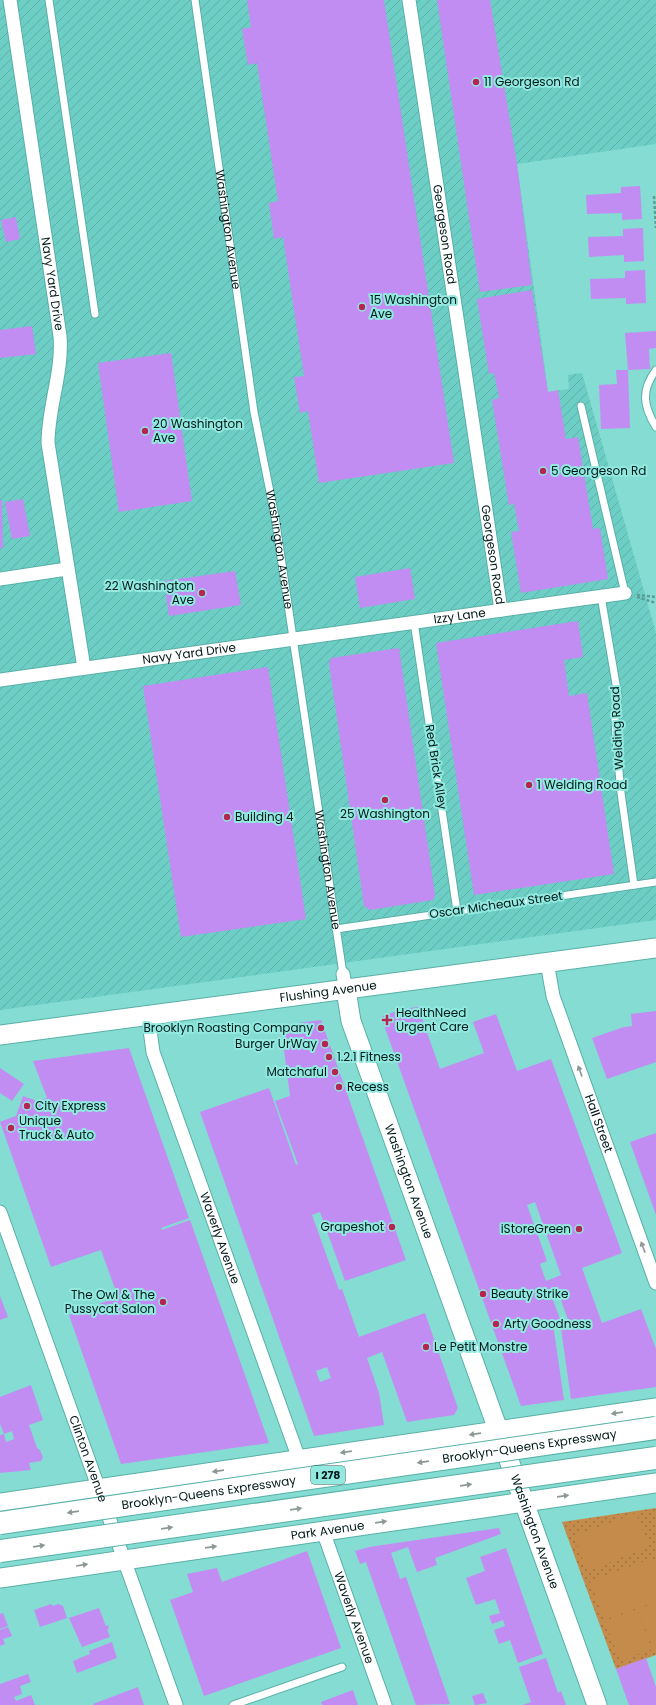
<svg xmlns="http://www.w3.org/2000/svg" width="656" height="1705" viewBox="0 0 656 1705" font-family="Poppins,sans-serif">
	<defs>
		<pattern id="industrial-furrows" width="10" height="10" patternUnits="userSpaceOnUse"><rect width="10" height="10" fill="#6ccec4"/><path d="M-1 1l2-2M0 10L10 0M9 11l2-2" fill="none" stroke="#5cb0a8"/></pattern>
		<pattern id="grass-dots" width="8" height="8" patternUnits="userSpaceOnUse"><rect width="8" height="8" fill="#c58b4b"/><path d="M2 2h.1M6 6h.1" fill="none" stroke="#9e713d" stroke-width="1.8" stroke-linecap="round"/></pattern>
	</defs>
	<rect width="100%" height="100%" fill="#84dcd2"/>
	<!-- industrial -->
	<path fill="url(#industrial-furrows)" d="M0,0H656V144L517,164L548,392L569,389L568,375L582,373L656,633V920L0,1010Z"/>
	<!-- grass -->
	<path fill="url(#grass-dots)" d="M656,1508V1655L616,1669L562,1522Z"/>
	<!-- garden -->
	<g fill="#c58b4b">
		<path d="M636,1513L649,1547L587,1571L574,1536Z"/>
		<path d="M653,1558L656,1567V1601L604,1620L590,1581Z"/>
		<path d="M656,1602V1648L653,1649L638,1609Z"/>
		<path d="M637,1609L652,1649L620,1661L605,1621Z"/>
	</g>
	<!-- building -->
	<g fill="#c28df3" fill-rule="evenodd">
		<path d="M247,0H384L454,463L319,483L308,411L300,413L294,377L304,376L283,237L274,239L269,203L278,201L257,63L248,65L242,29L251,27Z"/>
		<path d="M437,0H490L517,164L532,285L480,292Z"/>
		<path d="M640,186L642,219L622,220V213L587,214L586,195L621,193V187Z"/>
		<path d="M16,217L20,239L6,242L1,220Z"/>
		<path d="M643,228L644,261L624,262V255L589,257L588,237L623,236V229Z"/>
		<path d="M645,270L646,303L626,304V298L591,299L590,279L625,278V271Z"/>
		<path d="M532,290L548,392L558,390L566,439L578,437L593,529L600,528L608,579L521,593L511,532L519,531L514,504L509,505L492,400L499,398L494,373L489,374L477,299Z"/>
		<path d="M32,326L36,354L0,358V330Z"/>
		<path d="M656,331V348L649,349L650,369L628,370L625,333Z"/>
		<path d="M171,353L192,501L119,512L98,363Z"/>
		<path d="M616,370H628L630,428L601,429L599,385L617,384Z"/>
		<path d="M23,499L30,536L12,539L5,502Z"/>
		<path d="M0,500H2L3,548H0Z"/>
		<path d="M410,568L415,599L360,608L355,577Z"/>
		<path d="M235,571L241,605L169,616L164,581Z"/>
		<path d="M578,621L583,657L564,660L569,696L587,693L614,874L474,895L436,643Z"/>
		<path d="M399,648L435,895L433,900L370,910L364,906L329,663L331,658Z"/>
		<path d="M268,667L306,919L181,937L143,686Z"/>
		<path d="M418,1007L440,1069L484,1053L473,1022L496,1014L517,1071L551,1059L622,1253L582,1268L602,1323L641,1309L656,1349V1387L571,1399L561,1329L571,1328L558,1292L551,1294L561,1322L553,1324L564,1400L521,1406L381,1017L402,1009ZM535,1202L561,1275L546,1281L540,1264L547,1261L527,1205Z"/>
		<path d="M656,1011V1062L607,1079L592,1038L624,1027L632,1026L631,1014Z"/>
		<path d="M321,1020L406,1260L345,1281L320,1212L312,1215L339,1290L342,1289L359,1337L425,1313L458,1408L454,1415L407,1422L382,1352L367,1358L379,1393L384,1425L314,1436L200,1112L269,1088L296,1165L298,1164L275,1101L290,1096L283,1042H285L283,1025ZM327,1367L331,1378L320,1382L316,1371Z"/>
		<path d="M129,1048L189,1218L161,1228L162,1230L190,1220L269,1443L121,1464L69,1315L118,1297L101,1250L51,1267L6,1139L0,1122L16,1116L23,1096L37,1101L47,1098L33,1061Z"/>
		<path d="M0,1068L24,1084L12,1101L0,1093Z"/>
		<path d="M656,1133V1215L630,1142Z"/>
		<path d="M0,1296L8,1317L0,1320Z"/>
		<path d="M31,1385L43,1420L29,1425L37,1448L40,1450L43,1457L41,1461L29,1463L31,1470L0,1473V1435L4,1434L6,1442L14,1439L12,1431L4,1434L0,1424V1397Z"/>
		<path d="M499,1528L501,1534L435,1558L437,1565L417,1572L408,1547L391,1553L400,1579L406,1577L450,1704L416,1705L366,1562L360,1564L355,1551L369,1547Z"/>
		<path d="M506,1548L543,1654L518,1663L510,1640L499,1644L494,1630L505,1626L503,1620L492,1624L489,1616L500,1613L495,1599L476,1605L466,1578L485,1571L480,1557Z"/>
		<path d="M307,1551L341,1648L204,1696L170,1600L193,1592L187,1574L217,1568L222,1582Z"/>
		<path d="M51,1604L53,1606L58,1604L63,1606L67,1618L40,1627L34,1610Z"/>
		<path d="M99,1608L105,1624L106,1626L108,1625L109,1629H107L110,1637L82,1647L69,1618Z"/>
		<path d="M3,1613L8,1626L0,1629V1614Z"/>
		<path d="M8,1627L12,1636L3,1639L5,1644L0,1646V1630Z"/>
		<path d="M112,1642L117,1658L77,1673L73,1661L90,1654L89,1651Z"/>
		<path d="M546,1658L558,1693L561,1691L566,1705H523L531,1702L519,1667Z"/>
		<path d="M646,1658L656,1687V1705H629L616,1669Z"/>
		<path d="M28,1674L31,1682L20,1686L22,1694L14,1697L16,1701L31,1695L35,1705H0V1684Z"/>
		<path d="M138,1687L144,1705H94L93,1704Z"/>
		<path d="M353,1690L358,1705H322L321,1702Z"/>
		<path d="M483,1693L487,1703L475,1705L472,1696Z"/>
	</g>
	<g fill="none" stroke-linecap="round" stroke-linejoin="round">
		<!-- service casing -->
		<g stroke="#58b0a7" stroke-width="9">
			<g id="service">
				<path d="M49,0L95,314"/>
				<path id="s1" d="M195,0L254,412L275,517L343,974"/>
				<path d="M656,370C641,390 643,406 656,427"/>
				<path d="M581,406L625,593"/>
				<path d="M601,596L618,696L615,718L616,739L621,793L634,885"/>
				<path d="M414,622L457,911"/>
				<path d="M336,929L656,882"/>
				<path d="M233,1705L342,1667"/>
			</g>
		</g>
		<!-- minor casing -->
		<g stroke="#58b0a7" stroke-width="15">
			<g id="minor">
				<path id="s2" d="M10,0L60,336C63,372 48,407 48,443L84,668"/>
				<path id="s3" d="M409,0L501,610"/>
				<path d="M0,579L67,569"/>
				<path id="s4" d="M0,680L625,593"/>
				<path id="s5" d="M547,962L553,996L656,1283"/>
				<path d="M343,974L346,990"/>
				<path id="s6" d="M148,1015L153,1052L299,1459"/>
				<path id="s7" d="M0,1212L176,1705"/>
				<path id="s8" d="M323,1531L385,1705"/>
			</g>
		</g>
		<!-- secondary casing -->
		<g stroke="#58b0a7" stroke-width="21">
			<g id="secondary">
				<path id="s9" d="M346,990L351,1021L597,1705"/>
				<path id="s10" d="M0,1035L656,948"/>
				<path d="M0,1503L656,1408"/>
				<path id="s11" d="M0,1578L656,1483"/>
			</g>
		</g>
		<!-- path -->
		<g stroke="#5a9e97" stroke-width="2.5" stroke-dasharray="3 2" stroke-linecap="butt">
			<path d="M654,196L656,228"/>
			<path d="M637,595L656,597"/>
			<path d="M637,597L656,603"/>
		</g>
		<!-- service -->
		<use href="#service" stroke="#fff" stroke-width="7"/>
		<!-- minor -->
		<use href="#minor" stroke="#fff" stroke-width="13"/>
		<!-- secondary -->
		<use href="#secondary" stroke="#fff" stroke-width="19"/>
		<!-- motorway-bridge casing -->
		<g stroke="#58b0a7" stroke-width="24" stroke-linecap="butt">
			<g id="motorway-bridge">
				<path id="s12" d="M0,1523L656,1428"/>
				<path d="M0,1551L656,1458"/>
			</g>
		</g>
		<!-- motorway-bridge -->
		<use href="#motorway-bridge" stroke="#fff" stroke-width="22"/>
	</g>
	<!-- one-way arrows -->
	<defs><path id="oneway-solid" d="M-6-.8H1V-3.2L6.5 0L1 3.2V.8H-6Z"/></defs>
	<g fill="#8c9897">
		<use href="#oneway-solid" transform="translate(580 1071) rotate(-110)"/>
		<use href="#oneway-solid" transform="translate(643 1247) rotate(-110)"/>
		<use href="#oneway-solid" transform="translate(617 1413) rotate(172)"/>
		<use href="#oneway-solid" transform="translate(475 1434) rotate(172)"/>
		<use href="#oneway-solid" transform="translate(346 1452) rotate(172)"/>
		<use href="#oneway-solid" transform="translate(423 1462) rotate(172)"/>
		<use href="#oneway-solid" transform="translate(218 1471) rotate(172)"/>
		<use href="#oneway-solid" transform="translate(466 1485) rotate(-8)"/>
		<use href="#oneway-solid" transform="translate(563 1496) rotate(-8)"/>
		<use href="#oneway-solid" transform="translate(296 1509) rotate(-8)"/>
		<use href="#oneway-solid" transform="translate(73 1512) rotate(172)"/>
		<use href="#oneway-solid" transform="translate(381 1522) rotate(-8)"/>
		<use href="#oneway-solid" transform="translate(167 1528) rotate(-8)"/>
		<use href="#oneway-solid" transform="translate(39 1546) rotate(-8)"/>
		<use href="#oneway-solid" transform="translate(211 1547) rotate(-8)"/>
		<use href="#oneway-solid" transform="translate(82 1565) rotate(-9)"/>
	</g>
	<!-- markers -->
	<g fill="#b42554" stroke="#92e9e0" stroke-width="1.5">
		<circle cx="476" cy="82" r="4"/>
		<circle cx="362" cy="307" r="4"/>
		<circle cx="145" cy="431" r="4"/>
		<circle cx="543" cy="471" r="4"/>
		<circle cx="202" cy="593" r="4"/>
		<circle cx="529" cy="785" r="4"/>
		<circle cx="385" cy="800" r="4"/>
		<circle cx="227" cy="817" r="4"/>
		<path d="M385 1014h4v4h4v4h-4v4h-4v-4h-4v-4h4z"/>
		<circle cx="321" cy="1028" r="4"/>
		<circle cx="325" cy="1044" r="4"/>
		<circle cx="329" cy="1057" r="4"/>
		<circle cx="335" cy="1072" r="4"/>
		<circle cx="339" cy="1087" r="4"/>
		<circle cx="27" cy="1106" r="4"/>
		<circle cx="11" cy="1128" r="4"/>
		<circle cx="392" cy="1227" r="4"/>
		<circle cx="579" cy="1229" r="4"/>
		<circle cx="483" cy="1294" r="4"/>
		<circle cx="163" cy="1302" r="4"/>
		<circle cx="496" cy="1324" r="4"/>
		<circle cx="426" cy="1347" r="4"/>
	</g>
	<g text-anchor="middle" stroke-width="4" stroke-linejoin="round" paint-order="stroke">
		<!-- shield labels -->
		<rect fill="#92e9e0" stroke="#2c5854" stroke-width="1" x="311" y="1466" width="34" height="18" rx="3"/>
		<g font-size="11" font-weight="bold" fill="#001a18">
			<text x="328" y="1479">I 278</text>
		</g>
		<!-- poi labels -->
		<g font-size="12" fill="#001a18" stroke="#92e9e0" text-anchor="start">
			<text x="484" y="86">11 Georgeson Rd</text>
			<text x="370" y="304">15 Washington<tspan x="370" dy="14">Ave</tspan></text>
			<text x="153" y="428">20 Washington<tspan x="153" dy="14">Ave</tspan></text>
			<text x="551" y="475">5 Georgeson Rd</text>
			<text x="194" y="590" text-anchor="end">22 Washington<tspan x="194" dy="14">Ave</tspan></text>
			<text x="537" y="789">1 Welding Road</text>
			<text x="385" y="818" text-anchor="middle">25 Washington</text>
			<text x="235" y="821">Building 4</text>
			<text x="396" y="1017">HealthNeed<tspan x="396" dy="14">Urgent Care</tspan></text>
			<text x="313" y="1032" text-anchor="end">Brooklyn Roasting Company</text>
			<text x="317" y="1048" text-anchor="end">Burger UrWay</text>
			<text x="337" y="1061">1.2.1 Fitness</text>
			<text x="327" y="1076" text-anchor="end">Matchaful</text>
			<text x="347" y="1091">Recess</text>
			<text x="35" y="1110">City Express</text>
			<text x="19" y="1125">Unique<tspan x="19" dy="14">Truck &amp; Auto</tspan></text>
			<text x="384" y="1231" text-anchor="end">Grapeshot</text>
			<text x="571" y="1233" text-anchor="end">iStoreGreen</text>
			<text x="491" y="1298">Beauty Strike</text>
			<text x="155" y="1299" text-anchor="end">The Owl &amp; The<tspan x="155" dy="14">Pussycat Salon</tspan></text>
			<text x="504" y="1328">Arty Goodness</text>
			<text x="434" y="1351">Le Petit Monstre</text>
		</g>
		<!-- street labels -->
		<g font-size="12" fill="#001a18" stroke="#92e9e0">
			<text dy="4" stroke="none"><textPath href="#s1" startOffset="232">Washington Avenue</textPath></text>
			<text dy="4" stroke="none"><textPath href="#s3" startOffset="237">Georgeson Road</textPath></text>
			<text dy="4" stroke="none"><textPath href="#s2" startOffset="287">Navy Yard Drive</textPath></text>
			<text dy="4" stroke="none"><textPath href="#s1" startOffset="556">Washington Avenue</textPath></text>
			<text dy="4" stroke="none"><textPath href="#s3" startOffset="561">Georgeson Road</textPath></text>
			<text dy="4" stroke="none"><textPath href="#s4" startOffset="464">Izzy Lane</textPath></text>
			<text dy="4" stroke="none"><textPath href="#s4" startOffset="191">Navy Yard Drive</textPath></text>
			<text transform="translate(617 728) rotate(-93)" y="4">Welding Road</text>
			<text transform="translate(436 767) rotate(81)" y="4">Red Brick Alley</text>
			<text dy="4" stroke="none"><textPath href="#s1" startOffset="880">Washington Avenue</textPath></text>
			<text transform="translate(496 905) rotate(-8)" y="4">Oscar Micheaux Street</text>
			<text dy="4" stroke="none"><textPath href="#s10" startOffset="331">Flushing Avenue</textPath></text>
			<text dy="4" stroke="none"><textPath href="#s5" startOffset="170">Hall Street</textPath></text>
			<text dy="4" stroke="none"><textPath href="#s9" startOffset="202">Washington Avenue</textPath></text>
			<text dy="4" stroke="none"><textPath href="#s6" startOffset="235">Waverly Avenue</textPath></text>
			<text dy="4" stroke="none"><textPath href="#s12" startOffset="535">Brooklyn-Queens Expressway</textPath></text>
			<text dy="4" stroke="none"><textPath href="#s7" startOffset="262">Clinton Avenue</textPath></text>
			<text dy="4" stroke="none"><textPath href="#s12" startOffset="211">Brooklyn-Queens Expressway</textPath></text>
			<text dy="4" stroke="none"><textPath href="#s11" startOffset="331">Park Avenue</textPath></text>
			<text dy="4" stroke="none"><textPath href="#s9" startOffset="574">Washington Avenue</textPath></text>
			<text dy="4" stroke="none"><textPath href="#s8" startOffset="92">Waverly Avenue</textPath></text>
		</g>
	</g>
</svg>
